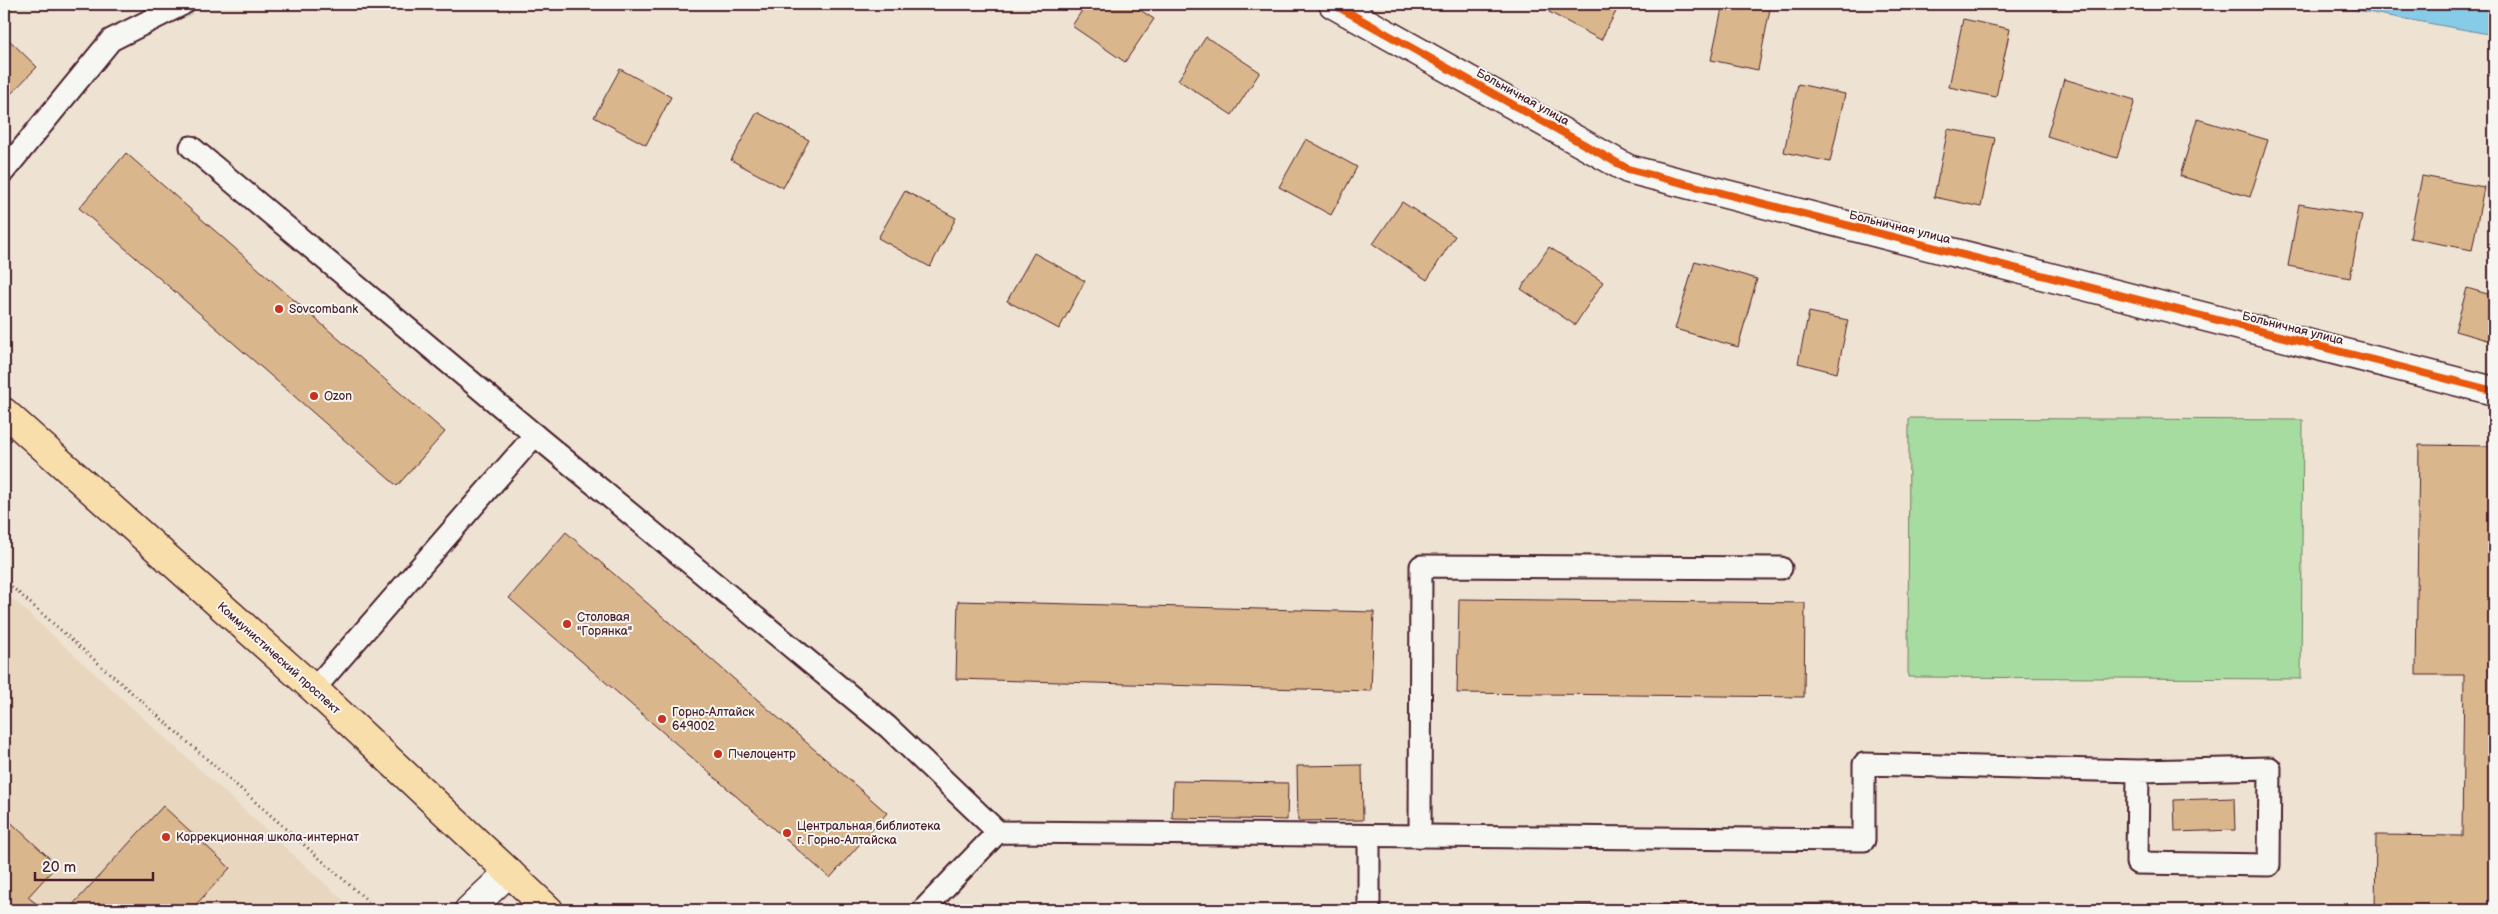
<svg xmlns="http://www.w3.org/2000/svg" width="2498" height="914" viewBox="0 0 2498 914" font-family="'Balsamiq Sans',sans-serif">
	<rect width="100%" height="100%" fill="#eee3d3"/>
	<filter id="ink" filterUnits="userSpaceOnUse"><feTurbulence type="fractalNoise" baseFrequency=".02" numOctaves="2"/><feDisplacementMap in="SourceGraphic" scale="10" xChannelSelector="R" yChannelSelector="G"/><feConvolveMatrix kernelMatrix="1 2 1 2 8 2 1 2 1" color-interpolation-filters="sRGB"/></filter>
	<g filter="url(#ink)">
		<!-- built -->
		<path fill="#e8d6be" d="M4,591L354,910H4Z"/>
		<!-- green -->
		<path fill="#a6dc9f" stroke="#787e65" d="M1909,418L2303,420L2301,679L1908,677Z"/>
		<!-- water -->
		<path fill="#86cce8" stroke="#6e879c" d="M2323,4H2494V35Z"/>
		<!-- building -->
		<g fill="#dab68c" stroke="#4a1f2b">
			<path d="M1086,4H1131L1154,19L1125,62L1072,26Z"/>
			<path d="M1554,4H1620L1601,40L1549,12Z"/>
			<path d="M1723,4H1771L1758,70L1711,60Z"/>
			<path d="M1963,19L2010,29L1996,97L1949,87Z"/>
			<path d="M4,35L37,67L4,101Z"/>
			<path d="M1206,37L1260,72L1232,115L1178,80Z"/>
			<path d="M620,69L671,97L646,145L594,117Z"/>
			<path d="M2064,79L2135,100L2117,158L2047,136Z"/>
			<path d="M1798,84L1845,94L1830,162L1784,152Z"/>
			<path d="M757,112L809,140L783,188L731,160Z"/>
			<path d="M2197,119L2268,140L2250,197L2180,176Z"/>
			<path d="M1948,129L1995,138L1981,207L1934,197Z"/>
			<path d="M1306,139L1357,167L1331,215L1279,187Z"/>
			<path d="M126,153L445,432L397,486L79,208Z"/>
			<path d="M2422,176L2484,187L2472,250L2410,238Z"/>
			<path d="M905,191L956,218L930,267L878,238Z"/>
			<path d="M1402,202L1455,236L1427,280L1373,244Z"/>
			<path d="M2299,204L2362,215L2350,278L2288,266Z"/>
			<path d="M1549,247L1603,282L1575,325L1521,289Z"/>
			<path d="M1034,253L1085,281L1059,329L1007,301Z"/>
			<path d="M1695,261L1757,279L1738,347L1675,329Z"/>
			<path d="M2467,288L2494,296V342L2455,331Z"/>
			<path d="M1809,312L1848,320L1837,373L1798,363Z"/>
			<path d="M2419,445L2494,446V910H2375L2376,835L2462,836L2464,675H2416Z"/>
			<path d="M566,532L887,813L830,878L509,598Z"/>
			<path d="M1459,599L1805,603L1804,697L1457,693Z"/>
			<path d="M958,601L1374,612L1371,691L956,679Z"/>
			<path d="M1362,765L1363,820L1298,821L1297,766Z"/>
			<path d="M1173,781L1288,783L1287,820L1172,818Z"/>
			<path d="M2234,798L2235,830L2175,832L2174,800Z"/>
			<path d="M163,806L230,868L191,910H68Z"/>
			<path d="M4,816L57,865L28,897L44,910H4Z"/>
			<path d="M1843,903V910H1441V907Z"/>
		</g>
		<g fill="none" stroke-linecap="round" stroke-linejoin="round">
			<!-- lane casing -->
			<g stroke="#4a1f2b" stroke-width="25">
				<g id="lane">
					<path d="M191,147L535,435"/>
					<path d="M4,171L111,40L183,4"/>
					<path d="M314,689L535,435L888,727L998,832"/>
					<path d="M1369,836V910"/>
					<path d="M1420,836L1421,566L1781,568"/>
					<path d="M923,910L998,832L1864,840V764L2138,771L2270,768L2269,865L2137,863L2138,771"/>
				</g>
			</g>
			<!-- street casing -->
			<g stroke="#4a1f2b" stroke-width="31">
				<g id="street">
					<path d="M1333,4L1628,169L2494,391"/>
					<path d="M469,910L509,872"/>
				</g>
			</g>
			<!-- primary casing -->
			<g stroke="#4a1f2b" stroke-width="31">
				<path id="primary" d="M4,412L314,689L549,910"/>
			</g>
			<!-- path -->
			<path stroke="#4a1f2b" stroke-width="3" stroke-dasharray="1 4" stroke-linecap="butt" d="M4,580L378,910"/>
			<!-- lane -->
			<use href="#lane" stroke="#f6f6f2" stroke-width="21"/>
			<!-- street -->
			<use href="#street" stroke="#f6f6f2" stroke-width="28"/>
			<!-- primary -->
			<use href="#primary" stroke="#f8deab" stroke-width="28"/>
			<!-- cycleway casing -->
			<g stroke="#f6f6f2" stroke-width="11">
				<path id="cycleway" d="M1333,4L1628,169L2494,391"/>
			</g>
			<!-- cycleway -->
			<use href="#cycleway" stroke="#e8590c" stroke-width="8"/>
		</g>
	</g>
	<!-- markers -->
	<g fill="#c8321e" stroke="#f6f6f2" stroke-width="2">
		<circle cx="279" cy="309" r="5"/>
		<circle cx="314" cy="396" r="5"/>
		<circle cx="567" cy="624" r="5"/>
		<circle cx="662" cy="719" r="5"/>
		<circle cx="718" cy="754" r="5"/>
		<circle cx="787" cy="833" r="5"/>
		<circle cx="166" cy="837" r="5"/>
	</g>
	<g text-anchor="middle" stroke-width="4" stroke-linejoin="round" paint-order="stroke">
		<!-- street labels -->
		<g font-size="12" fill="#4a1f2b" stroke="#f6f6f2">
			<text transform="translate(1523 97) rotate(29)" y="4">Больничная улица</text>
			<text transform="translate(1900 227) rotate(14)" y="4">Больничная улица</text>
			<text transform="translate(2293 328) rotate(14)" y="4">Больничная улица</text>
			<text transform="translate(279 658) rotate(42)" y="4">Коммунистический проспект</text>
		</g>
		<!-- poi labels -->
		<g font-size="12" fill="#4a1f2b" stroke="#f6f6f2" text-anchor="start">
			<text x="289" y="313">Sovcombank</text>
			<text x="324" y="400">Ozon</text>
			<text x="577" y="621">Столовая<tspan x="577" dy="14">"Горянка"</tspan></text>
			<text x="672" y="716">Горно-Алтайск<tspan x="672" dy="14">649002</tspan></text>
			<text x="728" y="758">Пчелоцентр</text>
			<text x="797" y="830">Центральная библиотека<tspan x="797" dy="14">г. Горно-Алтайска</tspan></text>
			<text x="176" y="841">Коррекционная школа-интернат</text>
		</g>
	</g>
	<!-- margin -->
	<rect width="2498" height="914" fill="none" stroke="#f6f6f2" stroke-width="20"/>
	<rect x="10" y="10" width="2478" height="894" fill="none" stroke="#4a1f2b" stroke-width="2" filter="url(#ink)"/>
	<!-- scale -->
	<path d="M35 872v8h118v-8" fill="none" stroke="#4a1f2b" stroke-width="2.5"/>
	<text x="42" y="872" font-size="15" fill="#4a1f2b" stroke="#f6f6f2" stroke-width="4" paint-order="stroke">20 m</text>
</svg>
